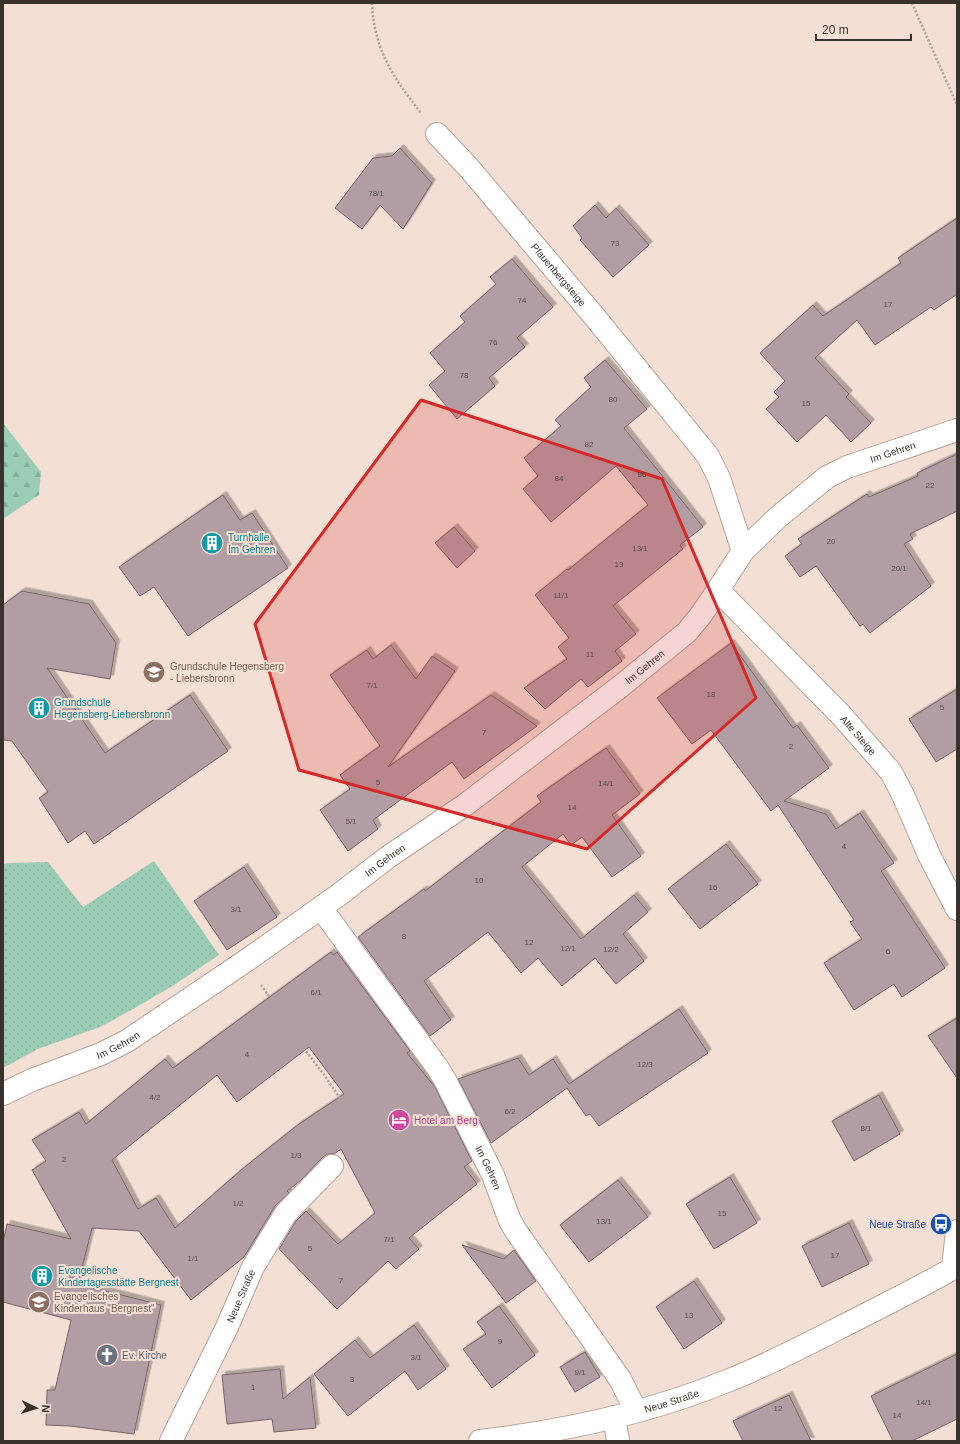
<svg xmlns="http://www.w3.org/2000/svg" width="960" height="1444" viewBox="0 0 960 1444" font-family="Arial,sans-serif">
	<defs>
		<pattern id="forest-firs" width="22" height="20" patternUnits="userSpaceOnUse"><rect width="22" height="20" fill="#9bcdb6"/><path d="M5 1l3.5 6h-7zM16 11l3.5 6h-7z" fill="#86b09d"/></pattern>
		<pattern id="park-dots" width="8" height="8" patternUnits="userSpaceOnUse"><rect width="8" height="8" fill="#9bcdb6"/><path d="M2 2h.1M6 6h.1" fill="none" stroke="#86b09d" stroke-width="1.8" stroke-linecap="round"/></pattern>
		<filter id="shadow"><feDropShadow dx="3.5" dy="-3.5" stdDeviation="0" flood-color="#0004"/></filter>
	</defs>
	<rect width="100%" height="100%" fill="#f3dfd4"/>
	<!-- forest -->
	<path fill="url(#forest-firs)" d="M3,423L41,472L39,495L3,519Z"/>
	<!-- park -->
	<path fill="url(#park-dots)" d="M154,861L219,955L174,985L135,1008L100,1027L38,1049L3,1068V864L10,863L48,862L83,907Z"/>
	<!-- building -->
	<g fill="#b39da4" stroke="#766268" fill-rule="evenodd" filter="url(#shadow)">
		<path d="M400,148L432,183L403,229L380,205L362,229L335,208L373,158L392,156Z"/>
		<path d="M595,205L606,218L616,208L649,245L613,277L580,240L582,238L573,226Z"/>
		<path d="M957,218V294L934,310L931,307L875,345L857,320L815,358L849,394L846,397L871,423L851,442L826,415L797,442L766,409L779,397L774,392L785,381L760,353L813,305L823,316L901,263L898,258Z"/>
		<path d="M512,259L553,307L517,338L525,347L489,378L495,386L457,419L429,385L445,371L430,353L465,322L460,316L496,284L490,277Z"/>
		<path d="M605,360L647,409L624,428L703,527L680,545L683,549L613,606L636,634L615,651L622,661L588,687L581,679L545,709L524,688L567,659L558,647L569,638L535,595L567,569L568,570L648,505L616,466L551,522L523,489L538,476L524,458L561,426L555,420L591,387L584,378Z"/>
		<path d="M957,454V511L910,534L913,539L904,544L931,586L870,633L863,624L860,626L816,566L800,577L785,556L802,544L798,539L867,494L869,497L918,476L917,473Z"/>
		<path d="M223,495L240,520L252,513L288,568L188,636L154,587L140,596L119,567Z"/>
		<path d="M454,527L475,551L457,568L435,543Z"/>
		<path d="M22,591L89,604L116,643L110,679L47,668L105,753L190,695L228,751L94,844L85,831L68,843L39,798L48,792L12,741L3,740V605Z"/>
		<path d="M731,643L793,728L797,725L829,768L784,801L826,814L836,829L860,813L894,863L881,871L945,968L902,997L894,984L854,1010L824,963L862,939L850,922L854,920L778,805L771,811L711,730L692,744L657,698Z"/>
		<path d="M391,645L416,679L432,656L455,671L388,767L491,695L537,726L464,779L452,762L373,820L378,829L348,851L320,810L350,789L340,775L380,746L330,675L367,650L373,659Z"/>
		<path d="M957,689V749L936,762L909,719Z"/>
		<path d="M606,748L640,794L612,815L641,856L612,877L582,837L571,845L563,834L522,867L581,939L634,895L648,912L623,934L644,961L616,984L595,958L562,986L538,958L521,973L488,932L424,981L451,1020L430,1036L358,937L424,889L425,891L541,802L537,796Z"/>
		<path d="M726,844L758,884L700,929L668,889Z"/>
		<path d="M244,867L277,917L227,950L194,901Z"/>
		<path d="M331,952L333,955L337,952L410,1051L407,1053L435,1087L472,1161L464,1167L477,1184L409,1238L419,1249L396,1269L388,1261L337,1309L279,1249L296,1221L306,1211L338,1244L375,1213L341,1149L334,1154H328L323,1157L300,1181L287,1191L289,1193L275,1206L244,1257L191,1300L139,1231L92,1228L78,1284L161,1305L134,1434L70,1426L46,1425L47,1390H55L71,1320L3,1302V1242L7,1224L71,1239L32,1170L46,1161L32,1140L79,1112L86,1124L165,1059L173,1068ZM309,1047L344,1094L299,1124L241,1170L175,1228L156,1198L138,1209L112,1160L217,1075L237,1102Z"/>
		<path d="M679,1009L708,1053L599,1126L590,1114L586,1116L567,1088L491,1143L458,1079L518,1058L529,1075L553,1059L569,1084Z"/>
		<path d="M957,1018V1078L928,1036Z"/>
		<path d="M879,1095L900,1134L854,1161L832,1121Z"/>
		<path d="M730,1177L757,1223L714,1249L686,1204Z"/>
		<path d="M618,1180L648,1217L589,1262L560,1225Z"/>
		<path d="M849,1223L869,1264L822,1287L802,1246Z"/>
		<path d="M462,1245L504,1259L514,1250L536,1281L506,1303Z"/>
		<path d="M694,1281L722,1323L684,1349L656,1307Z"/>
		<path d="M499,1306L535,1355L492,1388L463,1349L486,1334L477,1322Z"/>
		<path d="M414,1325L446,1369L418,1390L405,1371L348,1416L314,1374L355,1340L370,1358Z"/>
		<path d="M585,1352L600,1377L575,1392L560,1367Z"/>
		<path d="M957,1354V1419L912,1441H893L871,1396Z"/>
		<path d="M280,1369L283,1399L310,1377L316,1428L274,1432L272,1419L227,1424L222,1375Z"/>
		<path d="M789,1395L811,1441H743L733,1421Z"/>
	</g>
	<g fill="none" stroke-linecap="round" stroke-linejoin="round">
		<!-- minor casing -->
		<g stroke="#b6a398" stroke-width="24">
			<g id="minor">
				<path id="s1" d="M437,134L469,168L594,316L708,456L719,478L743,551"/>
				<path id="s2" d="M718,590L841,715L891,772L903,795L930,857L957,909"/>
				<path id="s3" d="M321,908L437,1067L445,1080L493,1175L510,1221L516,1231L620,1379L636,1411"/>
				<path id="s4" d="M3,1094L32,1080L101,1054L127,1041L250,958L340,894L388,857L465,805L621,686L687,632L701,615L718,590L743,551L777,518L827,477L847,467L957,430"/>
				<path d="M953,1268L957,1231"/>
				<path d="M614,1417L618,1441"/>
				<path id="s5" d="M171,1441L227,1327L253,1267L286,1213L332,1166"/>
				<path id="s6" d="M480,1441C564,1431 649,1413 727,1381C768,1365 808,1344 847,1324C884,1305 921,1287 957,1266"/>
			</g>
		</g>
		<!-- path -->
		<g stroke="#afa097" stroke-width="2.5" stroke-dasharray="2 2" stroke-linecap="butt">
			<path d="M372,3C374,50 393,77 421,113"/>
			<path d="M912,3L957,105"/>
			<path d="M261,985L287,1022"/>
			<path d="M294,1031L299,1042L325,1076L361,1130C362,1137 356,1143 351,1148"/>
		</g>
		<!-- minor -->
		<use href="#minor" stroke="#fff" stroke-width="22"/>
	</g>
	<!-- marked area -->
	<path fill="#d62828" fill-opacity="0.2" stroke="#d62828" stroke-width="3" stroke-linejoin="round" d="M421,400L662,479L756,698L587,849L299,770L255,624Z"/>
	<!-- icons -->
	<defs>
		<g id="building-disc" transform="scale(1.15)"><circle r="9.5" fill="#0f9aa8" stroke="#f3dfd4"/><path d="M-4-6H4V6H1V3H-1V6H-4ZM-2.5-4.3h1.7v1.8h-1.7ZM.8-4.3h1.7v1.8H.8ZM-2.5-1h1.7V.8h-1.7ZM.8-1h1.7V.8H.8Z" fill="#fff"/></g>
		<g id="school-disc" transform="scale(1.15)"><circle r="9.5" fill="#8d6e63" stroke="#f3dfd4"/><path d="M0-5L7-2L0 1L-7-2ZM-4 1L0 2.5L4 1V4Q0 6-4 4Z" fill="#fff"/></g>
		<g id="hotel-disc" transform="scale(1.15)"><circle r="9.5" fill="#d1479c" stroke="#f3dfd4"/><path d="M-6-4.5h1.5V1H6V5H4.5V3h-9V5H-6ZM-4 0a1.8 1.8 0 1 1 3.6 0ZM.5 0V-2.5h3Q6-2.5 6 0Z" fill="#fff"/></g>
		<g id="bus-disc" transform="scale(1.15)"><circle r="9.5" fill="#1a4fb4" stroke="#f3dfd4"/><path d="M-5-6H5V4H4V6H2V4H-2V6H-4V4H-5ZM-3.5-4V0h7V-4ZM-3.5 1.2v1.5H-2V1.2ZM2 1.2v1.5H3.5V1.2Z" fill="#fff"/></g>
		<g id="church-disc" transform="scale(1.15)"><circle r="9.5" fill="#6b7280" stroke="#f3dfd4"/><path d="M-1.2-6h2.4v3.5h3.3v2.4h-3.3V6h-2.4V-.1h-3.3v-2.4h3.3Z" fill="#fff"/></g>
	</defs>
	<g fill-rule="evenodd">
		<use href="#building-disc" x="212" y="543"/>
		<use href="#school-disc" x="154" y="672"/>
		<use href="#building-disc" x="39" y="708"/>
		<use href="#hotel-disc" x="399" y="1120"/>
		<use href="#bus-disc" x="941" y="1224"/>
		<use href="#building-disc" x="42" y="1276"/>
		<use href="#school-disc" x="39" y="1302"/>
		<use href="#church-disc" x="107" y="1355"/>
	</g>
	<g text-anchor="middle" stroke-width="4" stroke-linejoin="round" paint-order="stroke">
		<!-- number labels -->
		<g font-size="8" fill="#574c4a">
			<text x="376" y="196">78/1</text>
			<text x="615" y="246">73</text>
			<text x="522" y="303">74</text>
			<text x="888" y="307">17</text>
			<text x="493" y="345">76</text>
			<text x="464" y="378">78</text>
			<text x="613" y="402">80</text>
			<text x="806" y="406">15</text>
			<text x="589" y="447">82</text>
			<text x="642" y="477">86</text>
			<text x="559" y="481">84</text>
			<text x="930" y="488">22</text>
			<text x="831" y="544">20</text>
			<text x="640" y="551">13/1</text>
			<text x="619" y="567">13</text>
			<text x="899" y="571">20/1</text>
			<text x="561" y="598">11/1</text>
			<text x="590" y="657">11</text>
			<text x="372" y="688">7/1</text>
			<text x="711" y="697">18</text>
			<text x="942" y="710">5</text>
			<text x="484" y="735">7</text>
			<text x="791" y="749">2</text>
			<text x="378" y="785">5</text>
			<text x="606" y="786">14/1</text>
			<text x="572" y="810">14</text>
			<text x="351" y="824">5/1</text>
			<text x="844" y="849">4</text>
			<text x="479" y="883">10</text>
			<text x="713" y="890">16</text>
			<text x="236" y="912">3/1</text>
			<text x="404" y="939">8</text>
			<text x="529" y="945">12</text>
			<text x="568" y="951">12/1</text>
			<text x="611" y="952">12/2</text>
			<text x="888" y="954">6</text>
			<text x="316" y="995">6/1</text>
			<text x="247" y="1057">4</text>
			<text x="645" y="1067">12/3</text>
			<text x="155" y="1100">4/2</text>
			<text x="510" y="1114">6/2</text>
			<text x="866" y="1131">8/1</text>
			<text x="296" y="1158">1/3</text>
			<text x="64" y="1162">2</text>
			<text x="238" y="1206">1/2</text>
			<text x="722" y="1216">15</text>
			<text x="604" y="1224">13/1</text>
			<text x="389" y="1242">7/1</text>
			<text x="310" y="1251">5</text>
			<text x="835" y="1258">17</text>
			<text x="193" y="1261">1/1</text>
			<text x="341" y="1283">7</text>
			<text x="689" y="1318">13</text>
			<text x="500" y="1344">9</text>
			<text x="416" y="1360">3/1</text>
			<text x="580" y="1375">9/1</text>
			<text x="352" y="1382">3</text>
			<text x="253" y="1390">1</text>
			<text x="924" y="1405">14/1</text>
			<text x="778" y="1411">12</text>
			<text x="897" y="1418">14</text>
		</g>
		<!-- street labels -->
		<g font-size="10" fill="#38312c" stroke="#f3dfd4">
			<text dy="4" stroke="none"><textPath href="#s1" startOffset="186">Pfauenbergsteige</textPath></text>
			<text dy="4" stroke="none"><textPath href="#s4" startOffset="1110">Im Gehren</textPath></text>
			<text dy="4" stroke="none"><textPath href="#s4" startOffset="774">Im Gehren</textPath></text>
			<text dy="4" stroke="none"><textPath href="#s2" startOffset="202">Alte Steige</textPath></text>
			<text dy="4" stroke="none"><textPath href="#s4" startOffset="450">Im Gehren</textPath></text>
			<text dy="4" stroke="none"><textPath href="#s4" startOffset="125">Im Gehren</textPath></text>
			<text dy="4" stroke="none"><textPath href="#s3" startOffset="310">Im Gehren</textPath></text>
			<text dy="4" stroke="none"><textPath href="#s5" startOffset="161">Neue Straße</textPath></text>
			<text dy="4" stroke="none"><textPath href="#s6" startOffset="196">Neue Straße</textPath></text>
		</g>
		<!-- culture labels -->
		<g font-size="10" fill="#0d838f" stroke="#f3dfd4" text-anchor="start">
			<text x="228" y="541">Turnhalle<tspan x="228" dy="12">Im Gehren</tspan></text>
			<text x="54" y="706">Grundschule<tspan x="54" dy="12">Hegensberg-Liebersbronn</tspan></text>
			<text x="58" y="1274">Evangelische<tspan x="58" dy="12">Kindertagesstätte Bergnest</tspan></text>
		</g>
		<!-- education labels -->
		<g font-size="10" fill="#785e54" stroke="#f3dfd4" text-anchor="start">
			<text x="170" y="670">Grundschule Hegensberg<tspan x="170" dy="12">- Liebersbronn</tspan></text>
			<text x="54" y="1300">Evangelisches<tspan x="54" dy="12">Kinderhaus "Bergnest"</tspan></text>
		</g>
		<!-- hotel labels -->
		<g font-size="10" fill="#b23c85" stroke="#f3dfd4" text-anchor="start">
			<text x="414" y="1124">Hotel am Berg</text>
		</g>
		<!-- transit labels -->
		<g font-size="10" fill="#164399" stroke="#f3dfd4" text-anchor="end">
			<text x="926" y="1228">Neue Straße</text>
		</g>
		<!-- worship labels -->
		<g font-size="10" fill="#5b616d" stroke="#f3dfd4" text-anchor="start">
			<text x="122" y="1359">Ev. Kirche</text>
		</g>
	</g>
	<!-- border -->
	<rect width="960" height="1444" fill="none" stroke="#38312c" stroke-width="8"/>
	<!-- north arrow -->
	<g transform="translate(36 1408) rotate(94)" stroke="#f3dfd4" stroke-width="3" paint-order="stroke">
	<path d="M0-3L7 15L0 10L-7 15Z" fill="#38312c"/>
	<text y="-6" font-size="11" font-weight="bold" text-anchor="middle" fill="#38312c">N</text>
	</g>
	<!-- scale -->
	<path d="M816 34v6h95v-6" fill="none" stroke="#38312c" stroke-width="2"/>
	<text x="822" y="34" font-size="12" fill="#38312c" stroke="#f3dfd4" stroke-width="3" paint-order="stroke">20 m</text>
</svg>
